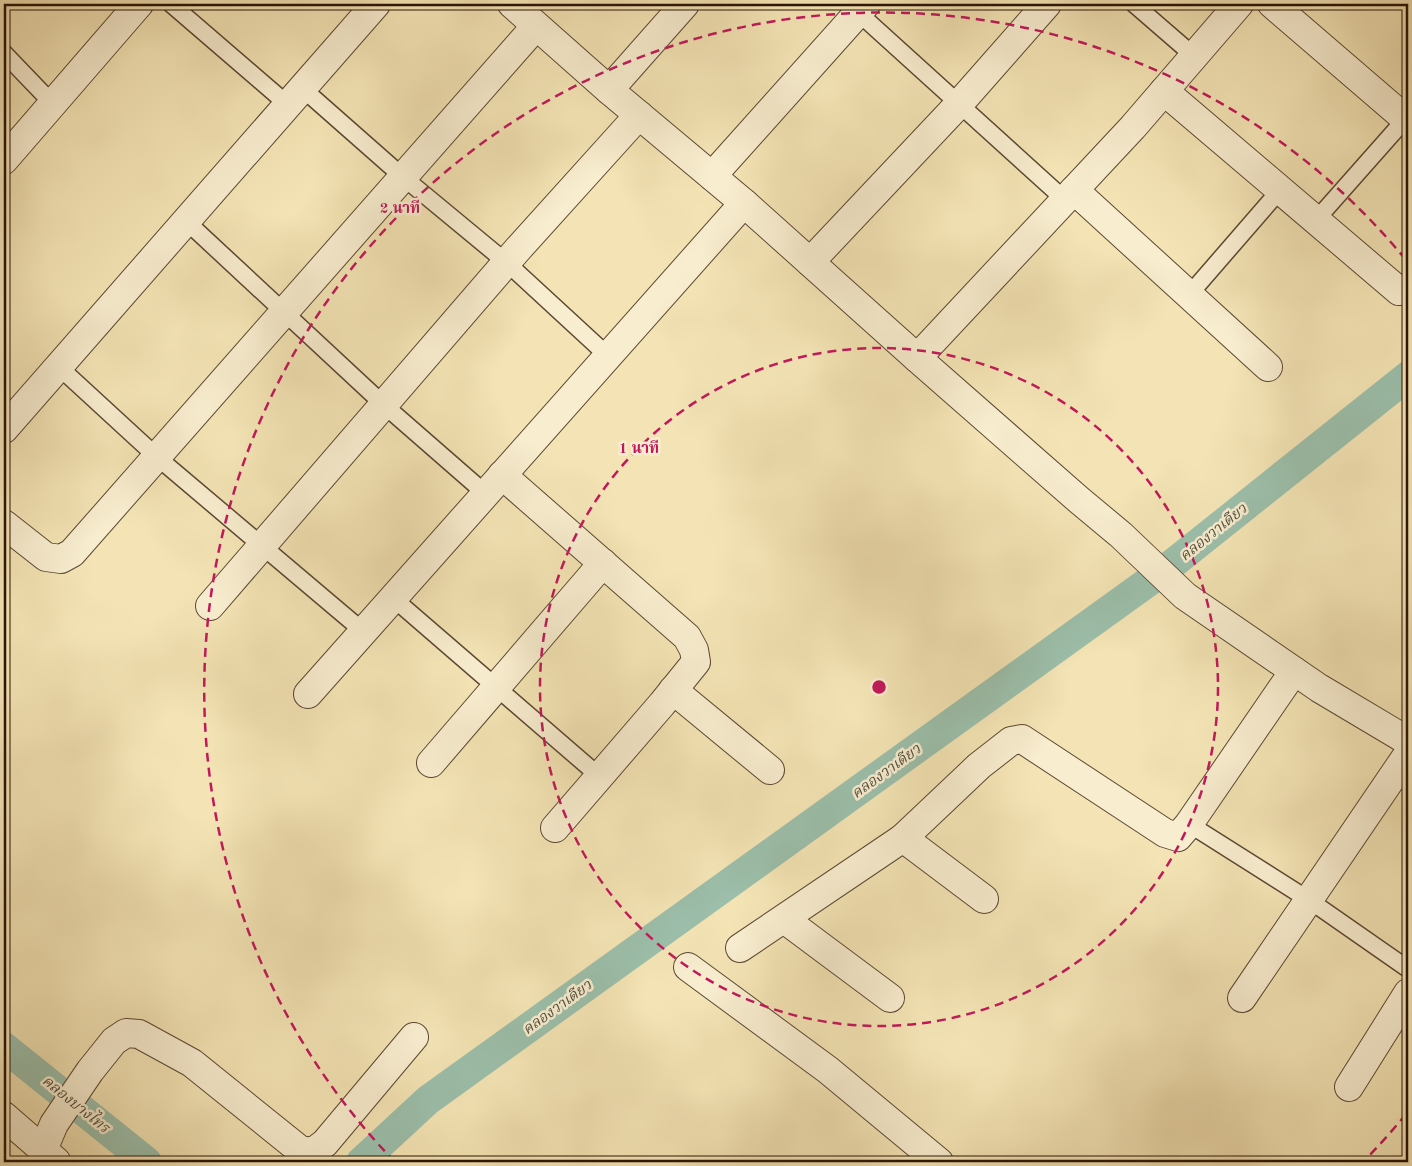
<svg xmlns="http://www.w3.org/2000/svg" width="1412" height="1166" viewBox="0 0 1412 1166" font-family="'Old Standard TT','Noto Serif Thai',serif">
	<rect width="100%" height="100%" fill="#f4e4b5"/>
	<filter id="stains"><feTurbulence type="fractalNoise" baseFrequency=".004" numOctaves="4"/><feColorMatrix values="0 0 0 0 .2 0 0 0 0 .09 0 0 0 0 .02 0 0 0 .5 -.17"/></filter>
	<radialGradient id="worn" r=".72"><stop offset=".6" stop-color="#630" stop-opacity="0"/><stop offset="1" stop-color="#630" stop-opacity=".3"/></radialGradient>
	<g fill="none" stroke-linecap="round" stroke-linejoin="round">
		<!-- canal -->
		<g stroke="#9cbfab" stroke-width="30">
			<path d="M4,1047L147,1162"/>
			<path d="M361,1162L428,1100L1166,569L1408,376"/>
		</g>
		<!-- service casing -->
		<g stroke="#5c4732" stroke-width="19">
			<g id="service">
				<path d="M171,4L287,104"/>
				<path d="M1134,4L1194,56"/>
				<path d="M852,7L1065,200"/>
				<path d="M4,53L52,103"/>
				<path d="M302,88L403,177L507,263L608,356"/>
				<path d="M185,220L384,405L486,494"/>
				<path d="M1316,220L1408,116"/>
				<path d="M1189,295L1280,190"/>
				<path d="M58,366L157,457L364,632"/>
				<path d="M393,598L599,776"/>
				<path d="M1189,824L1309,900L1408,969"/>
			</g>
		</g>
		<!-- minor casing -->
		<g stroke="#5c4732" stroke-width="30">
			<g id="minor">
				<path d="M512,4L609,90L744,203L917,358L1079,500L1121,535L1185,596L1319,688L1408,741"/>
				<path d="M1272,4L1408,121"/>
				<path d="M609,90L685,4"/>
				<path d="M1164,91L1399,291"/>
				<path d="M4,160L139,4"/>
				<path d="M712,176L866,4"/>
				<path d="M1074,190L1268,367"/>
				<path d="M810,262L959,104L1047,4"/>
				<path d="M917,358L1133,127L1239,4"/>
				<path d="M4,429L376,4"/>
				<path d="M502,475L687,637L694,650L696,662L662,704L555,828"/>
				<path d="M4,524L46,557L61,559L72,553L536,26"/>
				<path d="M210,606L518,249L639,115"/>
				<path d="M673,690L770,770"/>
				<path d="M308,694L744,203"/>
				<path d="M431,763L603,563"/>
				<path d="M903,838L984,899"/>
				<path d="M784,919L890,998"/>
				<path d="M740,948L903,838L979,766L1011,741L1022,739L1165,833L1178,837L1189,824L1294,671"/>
				<path d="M688,967L828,1070L939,1162"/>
				<path d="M1242,998L1408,754"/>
				<path d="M1349,1087L1408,993"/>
				<path d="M4,1116L56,1161"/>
				<path d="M43,1150L54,1124L90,1071L114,1041L126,1033L139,1034L192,1063L300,1150L313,1152L325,1143L414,1037"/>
			</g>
		</g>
		<!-- service -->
		<use href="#service" stroke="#f8edcf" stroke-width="16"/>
		<!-- minor -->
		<use href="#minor" stroke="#f8edcf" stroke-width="28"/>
	</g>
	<!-- distance rings -->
	<g fill="none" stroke="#c2185b" stroke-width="2.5" stroke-dasharray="9 6">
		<circle cx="879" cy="687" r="339"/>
		<path d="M1406 1114A678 678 0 0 1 1363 1162M395 1162A678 678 0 1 1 1406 260"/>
	</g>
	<g text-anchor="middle" stroke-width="5" stroke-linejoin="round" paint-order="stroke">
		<!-- water labels -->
		<g font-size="15" font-style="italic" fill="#514f40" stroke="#f8edcf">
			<text transform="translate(1213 532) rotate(-39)" y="5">คลองวาเดียว</text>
			<text transform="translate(886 771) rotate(-36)" y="5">คลองวาเดียว</text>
			<text transform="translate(557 1007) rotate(-36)" y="5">คลองวาเดียว</text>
			<text transform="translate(76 1104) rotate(39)" y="5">คลองบางไทร</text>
		</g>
	</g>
	<circle cx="879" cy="687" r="8" fill="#c2185b" stroke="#f8edcf" stroke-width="2.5"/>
	<g font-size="15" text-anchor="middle" font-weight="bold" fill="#c2185b" stroke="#f8edcf" stroke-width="5" stroke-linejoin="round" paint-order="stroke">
		<text x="400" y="213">2 นาที</text>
		<text x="639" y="453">1 นาที</text>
	</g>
	<!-- margin -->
	<rect width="1412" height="1166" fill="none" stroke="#f4e4b5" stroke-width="20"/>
	<rect x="5" y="5" width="1402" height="1156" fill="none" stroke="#291307" stroke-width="2.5"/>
	<rect x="10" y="10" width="1392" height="1146" fill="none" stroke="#291307"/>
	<rect width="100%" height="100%" filter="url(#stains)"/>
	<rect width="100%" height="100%" fill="url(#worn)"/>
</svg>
